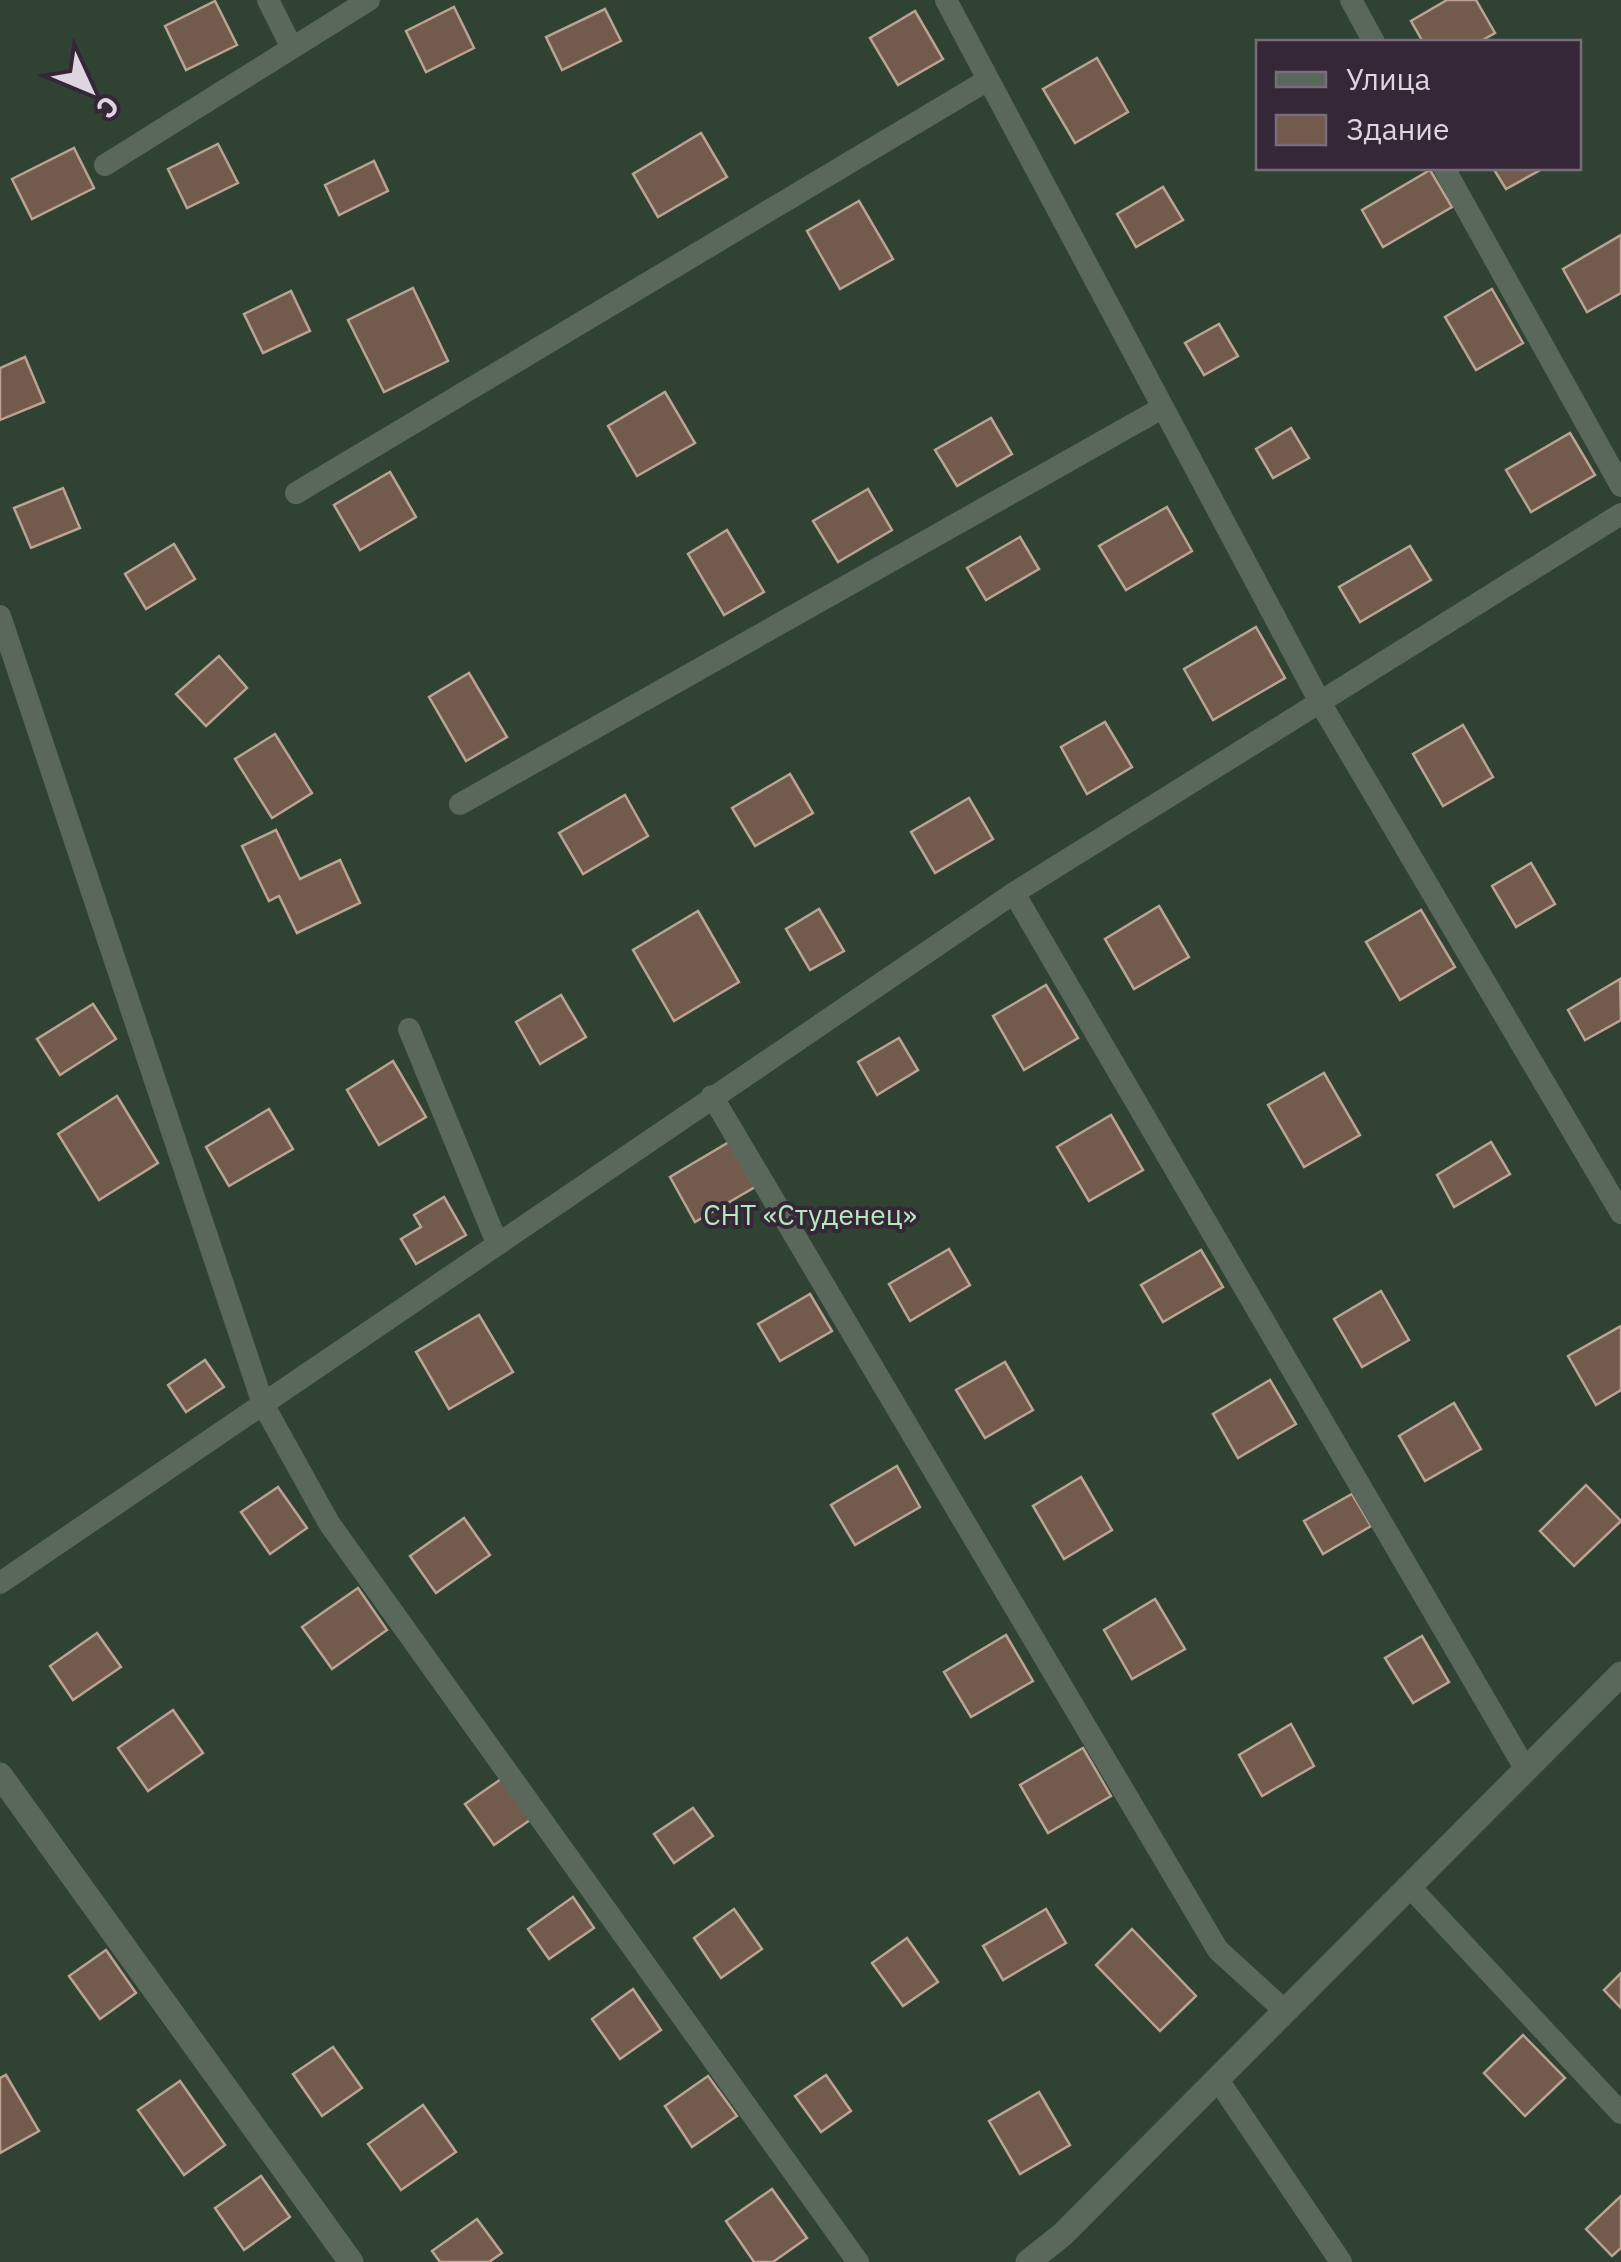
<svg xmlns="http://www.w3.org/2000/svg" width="1621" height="2262" viewBox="0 0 1621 2262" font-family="'IBM Plex Sans',sans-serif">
	<rect width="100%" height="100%" fill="#362738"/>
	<!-- garden -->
	<path fill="#304333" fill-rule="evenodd" d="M0,0H1621V2262H0ZM1258,42H1578V168H1258Z"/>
	<!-- building -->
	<g fill="#725b4d" stroke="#bba292" stroke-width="2.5">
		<path d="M1447,0H1476L1495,33L1479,42H1423L1411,21Z"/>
		<path d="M215,1L237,45L186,70L165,26Z"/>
		<path d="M454,7L474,48L426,72L406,31Z"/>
		<path d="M605,9L621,41L562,70L546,37Z"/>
		<path d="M915,11L943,59L898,85L870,38Z"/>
		<path d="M1097,58L1128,112L1075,143L1043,89Z"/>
		<path d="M701,133L727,177L658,217L633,174Z"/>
		<path d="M218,144L238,183L187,208L168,169Z"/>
		<path d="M74,148L94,188L32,219L12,179Z"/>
		<path d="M374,161L388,191L339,215L325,185Z"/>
		<path d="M1493,168H1544L1506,189Z"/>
		<path d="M1430,170L1452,207L1383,247L1362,210Z"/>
		<path d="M1163,187L1183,220L1136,247L1117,214Z"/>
		<path d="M859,201L893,259L840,289L807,231Z"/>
		<path d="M1621,235V293L1587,312L1563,269Z"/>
		<path d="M413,288L448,361L384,392L348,320Z"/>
		<path d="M1492,289L1523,343L1476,370L1445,317Z"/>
		<path d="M291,291L310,331L263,353L244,314Z"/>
		<path d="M1219,324L1238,356L1204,375L1185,343Z"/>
		<path d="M25,357L44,402L0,420V368Z"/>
		<path d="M665,392L695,443L637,476L608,426Z"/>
		<path d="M991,418L1012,454L957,486L935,450Z"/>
		<path d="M1291,428L1309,458L1273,478L1256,449Z"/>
		<path d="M1570,433L1595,475L1531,512L1506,470Z"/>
		<path d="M390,472L416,517L360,550L334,505Z"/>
		<path d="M63,488L80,528L31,548L14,508Z"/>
		<path d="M868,489L892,530L838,562L813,521Z"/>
		<path d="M1167,507L1192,551L1126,590L1099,546Z"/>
		<path d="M727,530L764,592L724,615L688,554Z"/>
		<path d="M1020,537L1039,569L986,600L967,568Z"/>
		<path d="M174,544L195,579L146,609L125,574Z"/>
		<path d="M1410,546L1431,580L1360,622L1339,587Z"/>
		<path d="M1256,627L1285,678L1213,720L1184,669Z"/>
		<path d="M219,656L247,688L206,726L176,694Z"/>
		<path d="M469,673L507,737L466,761L429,697Z"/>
		<path d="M1105,722L1132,767L1087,794L1061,747Z"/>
		<path d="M1463,725L1493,777L1443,806L1413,754Z"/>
		<path d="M275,734L312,793L272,818L235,759Z"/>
		<path d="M790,774L813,813L755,846L732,808Z"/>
		<path d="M625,795L648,836L583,874L559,833Z"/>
		<path d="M969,798L993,839L935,873L911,832Z"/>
		<path d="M276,830L300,879L340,860L360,903L297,933L279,896L269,901L242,846Z"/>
		<path d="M1531,863L1555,904L1516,927L1492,886Z"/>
		<path d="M1159,906L1189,957L1134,989L1105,939Z"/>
		<path d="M819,909L844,951L810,970L786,929Z"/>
		<path d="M1421,910L1455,967L1400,1000L1366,942Z"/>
		<path d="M698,911L739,982L674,1021L633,950Z"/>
		<path d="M1620,979L1621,1020L1585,1040L1568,1010Z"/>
		<path d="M1046,985L1078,1038L1024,1070L993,1016Z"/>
		<path d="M561,995L586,1037L540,1064L516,1022Z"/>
		<path d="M93,1004L116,1039L60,1075L37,1039Z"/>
		<path d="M899,1038L918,1070L877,1095L858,1062Z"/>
		<path d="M393,1061L426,1117L379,1145L347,1090Z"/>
		<path d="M1324,1073L1360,1135L1304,1167L1268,1105Z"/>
		<path d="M117,1096L158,1163L99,1200L58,1134Z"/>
		<path d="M269,1109L293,1149L229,1186L206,1147Z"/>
		<path d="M1111,1115L1143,1170L1089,1201L1057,1147Z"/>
		<path d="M729,1142L755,1187L695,1222L670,1177Z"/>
		<path d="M1491,1142L1510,1174L1454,1207L1437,1175Z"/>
		<path d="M444,1197L466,1235L416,1264L401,1239L421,1227L414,1215Z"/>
		<path d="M949,1249L970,1285L910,1321L889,1284Z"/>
		<path d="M1201,1250L1223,1287L1163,1322L1141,1285Z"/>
		<path d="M1381,1291L1409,1340L1362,1367L1334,1319Z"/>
		<path d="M810,1294L832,1331L780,1361L758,1324Z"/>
		<path d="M479,1315L513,1372L449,1409L416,1352Z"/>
		<path d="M1621,1326V1390L1596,1405L1568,1356Z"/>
		<path d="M205,1360L224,1387L186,1412L168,1385Z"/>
		<path d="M1005,1362L1033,1410L985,1438L956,1390Z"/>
		<path d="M1270,1380L1296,1424L1238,1458L1213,1414Z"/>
		<path d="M1454,1403L1481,1449L1425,1481L1399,1436Z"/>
		<path d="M897,1466L920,1507L855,1545L831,1505Z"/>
		<path d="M1081,1477L1112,1530L1064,1559L1033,1506Z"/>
		<path d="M1586,1485L1621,1521L1574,1566L1540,1531Z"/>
		<path d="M278,1487L307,1528L270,1554L241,1512Z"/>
		<path d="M1352,1494L1371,1526L1323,1554L1304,1521Z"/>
		<path d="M464,1518L490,1555L436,1593L410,1556Z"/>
		<path d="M358,1588L387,1630L332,1669L302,1627Z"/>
		<path d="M1155,1599L1185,1649L1132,1679L1104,1630Z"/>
		<path d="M97,1633L121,1667L73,1700L50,1666Z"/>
		<path d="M1006,1635L1033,1681L971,1717L944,1672Z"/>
		<path d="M1422,1636L1449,1682L1413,1703L1385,1658Z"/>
		<path d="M173,1710L203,1753L148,1791L118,1748Z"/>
		<path d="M1291,1724L1314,1766L1262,1796L1239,1755Z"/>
		<path d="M1083,1748L1111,1796L1048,1833L1020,1785Z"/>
		<path d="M504,1777L533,1818L494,1845L465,1804Z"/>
		<path d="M693,1808L713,1836L674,1863L654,1834Z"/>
		<path d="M573,1897L594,1928L549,1959L528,1929Z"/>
		<path d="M734,1909L762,1949L721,1978L694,1938Z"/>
		<path d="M1046,1909L1066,1943L1003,1980L983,1946Z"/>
		<path d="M1132,1929L1196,1996L1160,2031L1096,1965Z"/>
		<path d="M907,1938L938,1982L903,2006L872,1963Z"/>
		<path d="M106,1950L136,1993L100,2019L69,1976Z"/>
		<path d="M1621,1973V2008L1604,1990Z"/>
		<path d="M633,1989L661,2030L620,2059L592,2019Z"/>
		<path d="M1523,2035L1565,2078L1525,2116L1484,2073Z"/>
		<path d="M333,2047L362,2088L322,2116L293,2074Z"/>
		<path d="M6,2075L39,2131L0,2153V2078Z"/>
		<path d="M826,2075L851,2111L821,2132L795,2096Z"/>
		<path d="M708,2076L737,2116L692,2147L665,2106Z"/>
		<path d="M180,2081L225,2145L184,2175L138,2110Z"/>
		<path d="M1039,2092L1070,2145L1020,2174L989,2121Z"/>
		<path d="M423,2105L456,2152L401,2190L368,2144Z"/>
		<path d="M261,2176L290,2217L244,2250L215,2208Z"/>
		<path d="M772,2189L807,2238L773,2262H754L726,2221Z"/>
		<path d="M1621,2196V2248L1612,2256L1586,2229Z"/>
		<path d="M477,2219L502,2253L489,2262H440L432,2251Z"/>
	</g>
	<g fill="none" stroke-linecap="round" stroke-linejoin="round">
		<!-- lane -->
		<g stroke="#5a685c" stroke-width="22">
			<path d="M268,0L291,46"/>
			<path d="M946,0L1321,704L1621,1213"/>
			<path d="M1351,0L1374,42"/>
			<path d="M105,165L369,0"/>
			<path d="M1444,168L1621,486"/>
			<path d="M296,493L986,81"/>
			<path d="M0,616L263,1404L329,1523L858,2262"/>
			<path d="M460,804L1162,408"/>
			<path d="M1014,893L1526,1770"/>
			<path d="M409,1029L497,1243"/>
			<path d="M712,1096L1218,1950L1286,2012"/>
			<path d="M0,1583L1014,893L1621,514"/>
			<path d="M1410,1887L1621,2113"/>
			<path d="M1218,2080L1341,2262"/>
		</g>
		<!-- street -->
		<g stroke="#5a685c" stroke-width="25">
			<path d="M0,1775L351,2262"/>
			<path d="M1028,2262L1062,2235L1621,1674"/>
		</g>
	</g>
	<g text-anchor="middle" stroke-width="8" stroke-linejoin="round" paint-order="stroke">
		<!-- park labels -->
		<g font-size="28" fill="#b4e9bb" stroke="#362738">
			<text x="810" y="1225">СНТ «Студенец»</text>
		</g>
	</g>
	<!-- legend -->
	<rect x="1256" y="40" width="325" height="130" fill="#362738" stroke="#7a6d7b" stroke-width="2.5"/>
	<rect x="1276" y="72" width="50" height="15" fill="#5a685c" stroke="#7a6d7b" stroke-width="2.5"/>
	<text x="1346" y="90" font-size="30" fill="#dfd5e0">Улица</text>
	<rect x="1276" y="115" width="50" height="30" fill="#725b4d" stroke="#7a6d7b" stroke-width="2.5"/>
	<text x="1346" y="140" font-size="30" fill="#dfd5e0">Здание</text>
	<!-- north arrow -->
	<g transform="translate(90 90) rotate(134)" stroke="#362738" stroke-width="8" paint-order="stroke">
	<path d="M0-8L18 38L0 25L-18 38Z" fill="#dfd5e0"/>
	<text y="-15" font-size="28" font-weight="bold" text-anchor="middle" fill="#dfd5e0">С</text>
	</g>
</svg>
